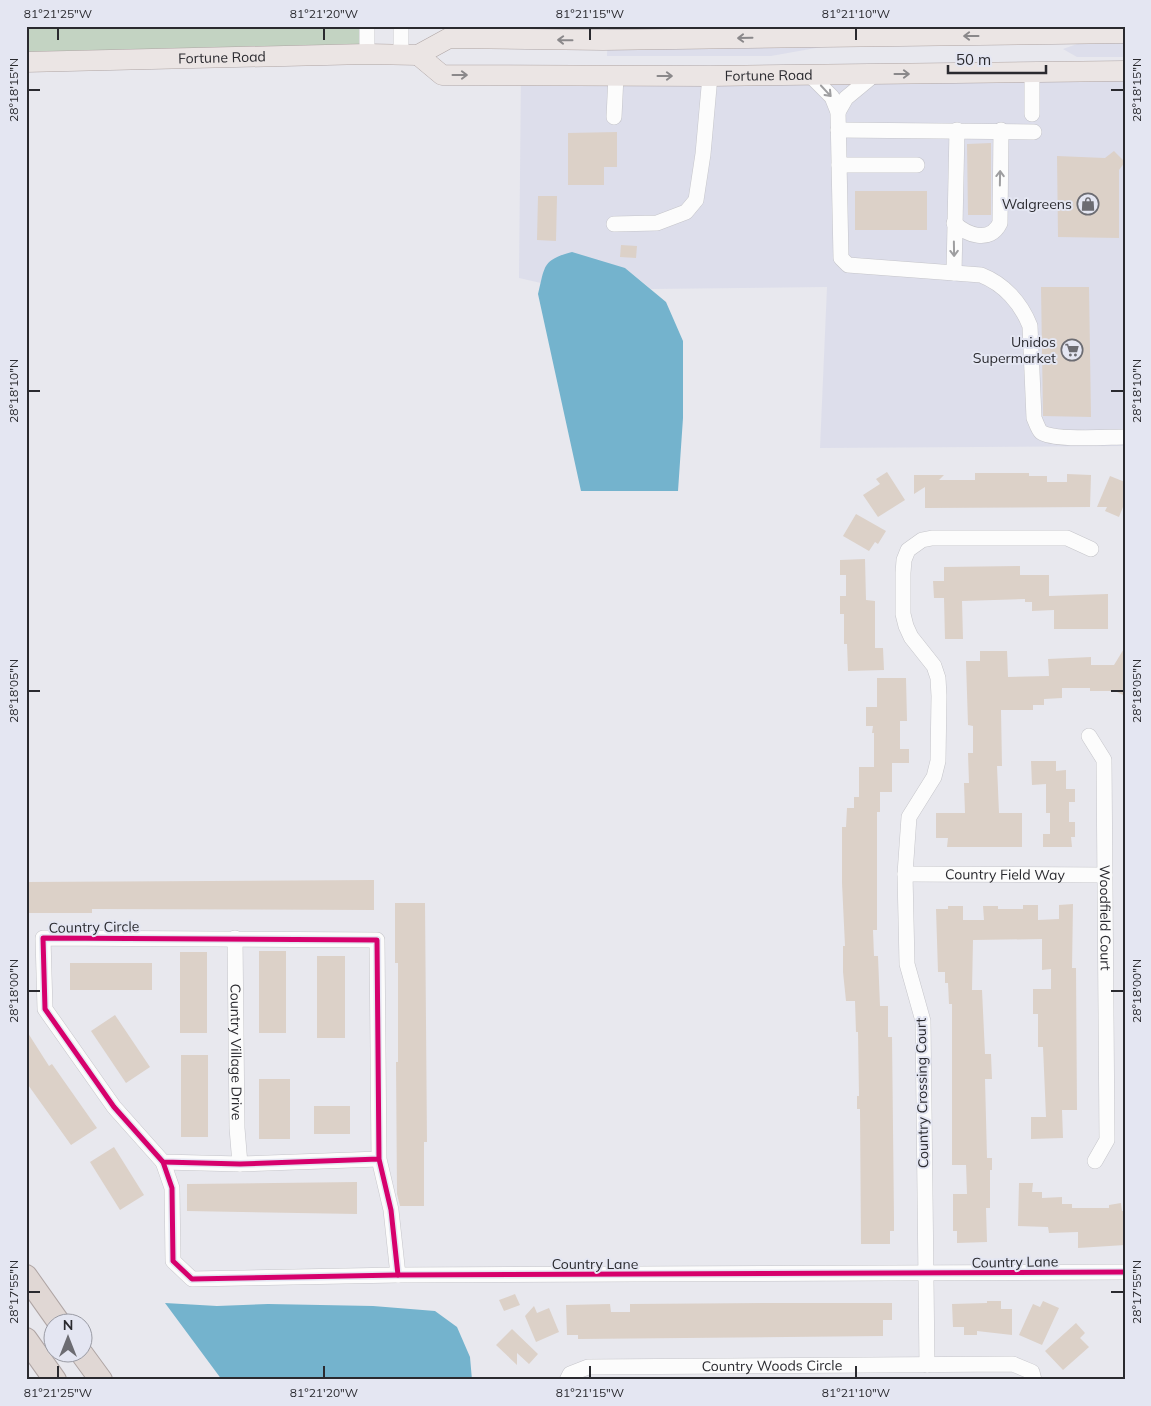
<svg xmlns="http://www.w3.org/2000/svg" width="1151" height="1406" viewBox="0 0 1151 1406" font-family="Mulish,sans-serif">
	<rect width="100%" height="100%" fill="#e8e8ee"/>
	<!-- built -->
	<g fill="#dddeeb">
		<path d="M608,26H1012L872,38L771,56H607Z"/>
		<path d="M1125,27V57H1077L1063,49Z"/>
		<path d="M521,71L1125,72V446L820,448L827,287L651,289L625,268L544,269L541,283L519,278Z"/>
	</g>
	<!-- green -->
	<path fill="#c3d3c2" d="M26,26H361L360,55H26Z"/>
	<!-- water -->
	<g fill="#74b3cd">
		<path d="M572,252L625,268L666,302L683,341V418L678,491H581L538,294C545,266 542,260 572,252Z"/>
		<path d="M165,1303L217,1306L268,1304L373,1306L435,1311L457,1327L470,1357L472,1380H222Z"/>
	</g>
	<!-- building -->
	<g fill="#dcd1c8">
		<path d="M617,132V167H604V185H568V133Z"/>
		<path d="M991,143V215H968L967,144Z"/>
		<path d="M1114,151L1125,162L1119,170V238L1058,237L1057,156L1105,158Z"/>
		<rect x="855" y="191" width="72" height="39"/>
		<path d="M538,196H557L556,241L537,240Z"/>
		<path d="M621,245L637,246L636,258L620,257Z"/>
		<path d="M1041,287H1089L1091,417L1043,416Z"/>
		<path d="M887,472L905,500L878,517L863,495L880,484L876,479Z"/>
		<path d="M975,473H1029V476H1047V482H1067V474L1091,475L1090,507L925,508V487L914,494V475H944L939,480H975Z"/>
		<path d="M1110,476L1125,482V502L1119,517L1105,511L1107,507H1097Z"/>
		<path d="M856,514L886,531L878,544L875,542L869,551L843,536Z"/>
		<path d="M865,559L866,600L875,601V648H883L884,670L848,671L847,644H844V614H840V596H846V575H840V560Z"/>
		<path d="M1020,566V575H1049V596L1108,594V629H1054V610L1032,611V602H1025V599L962,601L963,639H945L944,598H934L933,581H944V567Z"/>
		<path d="M1125,647V696L1115,691H1090V688H1062V698L1044,699V705H1033V710H1001L1002,766H997L999,813H1022V847H947L948,838H936V813H965L964,783H969L968,753H973V726L968,725L966,661H980V651H1007L1008,677L1049,676L1048,659L1091,657V665H1114Z"/>
		<path d="M877,678H906L907,721H900V749H909V763H892V792H880V812H877V930H873L874,956H878L880,1006H888V1037H892L894,1219V1231H890V1244H861L860,1109H857V1096H859L858,1032H856L855,1001H846L843,972V946H845L842,883V827H846L847,808H854V797H859V767H874V733H872L873,726H866V707H877Z"/>
		<path d="M1031,761H1056V771L1066,770V789H1075V802H1069V822H1075V837H1071L1072,847H1043V834H1050V813H1046V784L1032,785Z"/>
		<path d="M374,880V910L92,909V913H26V882Z"/>
		<path d="M395,903H425L427,1142H424V1206H400L397,1194L396,1062H398V963H395Z"/>
		<path d="M1073,904L1072,968H1076L1077,1110H1062L1063,1138L1031,1139V1117H1046L1043,1047H1038V1014H1033V989H1051V969L1042,970V939L973,940L972,990H982L985,1054H991L992,1079H985L987,1158H992V1170H990V1208H986L987,1242L957,1243V1231H953V1194H967L966,1165H952V1004H949L948,983H945V972H938L936,909H948V906H963V920H984L983,906H998V909H1023V905H1038V920L1059,919V905Z"/>
		<rect x="259" y="951" width="27" height="82"/>
		<rect x="180" y="952" width="27" height="81"/>
		<rect x="317" y="956" width="28" height="82"/>
		<rect x="70" y="963" width="82" height="27"/>
		<path d="M115,1015L150,1067L126,1083L91,1031Z"/>
		<path d="M26,1030L49,1066L52,1064L97,1128L71,1145L26,1082Z"/>
		<rect x="181" y="1055" width="27" height="82"/>
		<rect x="259" y="1079" width="31" height="60"/>
		<rect x="314" y="1106" width="36" height="28"/>
		<path d="M114,1147L144,1195L120,1210L90,1162Z"/>
		<path d="M357,1182V1214L187,1211V1184Z"/>
		<path d="M1019,1183H1033L1032,1192H1042V1198L1062,1197V1204H1072V1208H1109V1205L1121,1203L1122,1211H1125V1245L1078,1248V1232L1049,1233L1048,1227L1018,1226Z"/>
		<path d="M515,1294L520,1305L504,1311L499,1300Z"/>
		<path d="M987,1301H1001V1309H1012V1335L977,1331V1335H964V1327H953L952,1304L987,1303Z"/>
		<path d="M1043,1301L1059,1308L1042,1345L1019,1335L1033,1304L1040,1307Z"/>
		<path d="M774,1303H892V1320H883V1336L578,1339V1335H567L566,1305L610,1304L611,1312H630V1304Z"/>
		<path d="M534,1306L537,1313L549,1308L559,1332L536,1342L525,1316Z"/>
		<path d="M1076,1323L1085,1333L1080,1338L1089,1347L1063,1370L1045,1351Z"/>
		<path d="M512,1329L538,1354L529,1364L517,1353V1365L496,1345Z"/>
	</g>
	<g fill="none" stroke-linecap="round" stroke-linejoin="round">
		<!-- minor casing -->
		<g stroke="#c5c5ca" stroke-width="16">
			<g id="minor">
				<path d="M367,54V26"/>
				<path d="M401,54V26"/>
				<path d="M1032,73V114"/>
				<path d="M809,74L832,97L838,112L841,258L848,265L981,275C1004,284 1021,303 1030,326L1034,418C1036,422 1038,429 1041,432C1053,441 1108,437 1125,437"/>
				<path d="M838,112L846,98L875,74"/>
				<path d="M614,117L616,76"/>
				<path d="M838,130L1034,132"/>
				<path d="M839,165H917"/>
				<path d="M954,223C967,235 990,244 1000,223L1001,130"/>
				<path d="M614,224L657,223L686,212L696,200L703,154L710,76"/>
				<path d="M954,273L957,130"/>
				<path id="s1" d="M1089,736L1104,760L1107,1140L1095,1161"/>
				<path id="s2" d="M905,874L1105,875"/>
				<path id="s3" d="M235,938L237,1128L240,1164"/>
				<path d="M379,1159L240,1164L163,1162L114,1107L45,1009L43,938L377,940L379,1159L391,1210L398,1275"/>
				<path d="M163,1162L172,1188L173,1261L192,1279L398,1275L1125,1272"/>
				<path d="M927,1365L923,1021L907,964L905,874L909,817L934,777L938,761L939,696L938,678L934,666L911,637L906,626L903,614V573L904,560L908,550L922,540L932,538H1067L1091,549"/>
				<path id="s4" d="M567,1380L570,1374L588,1367L1013,1364L1032,1372L1034,1380"/>
			</g>
		</g>
		<!-- major casing -->
		<g stroke="#afa5a4" stroke-width="21">
			<g id="major">
				<path id="s5" d="M418,55L442,75L710,76L1125,71"/>
				<path id="s6" d="M26,62L367,54L418,55L449,38L603,40L1125,33"/>
			</g>
		</g>
		<!-- highway casing -->
		<g stroke="#afa5a4" stroke-width="24">
			<g id="highway">
				<path d="M26,1276L60,1324"/>
				<path d="M26,1339L55,1380"/>
				<path d="M82,1354L101,1380"/>
			</g>
		</g>
		<!-- minor -->
		<use href="#minor" stroke="#fcfcfc" stroke-width="15"/>
		<!-- major -->
		<use href="#major" stroke="#ebe5e4" stroke-width="20"/>
		<!-- highway -->
		<use href="#highway" stroke="#e0d7d4" stroke-width="22"/>
		<!-- cycleway casing -->
		<g stroke="#e4e6f2" stroke-width="8">
			<g id="cycleway">
				<path d="M379,1159L240,1164L163,1162L114,1107L45,1009L43,938L377,940L379,1159L391,1210L398,1275"/>
				<path d="M163,1162L172,1188L173,1261L192,1279L398,1275L1125,1272"/>
			</g>
		</g>
		<!-- cycleway -->
		<use href="#cycleway" stroke="#d6006c" stroke-width="5"/>
	</g>
	<!-- one-way arrows -->
	<defs><path id="oneway-shaft" d="M-6 0H5M1.5-3L5.5 0L1.5 3" fill="none" stroke-width="1.6" stroke-linecap="round" stroke-linejoin="round" transform="scale(1.25)"/></defs>
	<g stroke="#8a888a">
		<use href="#oneway-shaft" transform="translate(971 36) rotate(180)"/>
		<use href="#oneway-shaft" transform="translate(745 38) rotate(179)"/>
		<use href="#oneway-shaft" transform="translate(565 40) rotate(-179)"/>
		<use href="#oneway-shaft" transform="translate(902 74)"/>
		<use href="#oneway-shaft" transform="translate(460 75)"/>
		<use href="#oneway-shaft" transform="translate(665 76)"/>
	</g>
	<g stroke="#9e9ea0">
		<use href="#oneway-shaft" transform="translate(826 91) rotate(47)"/>
		<use href="#oneway-shaft" transform="translate(1000 178) rotate(-89)"/>
		<use href="#oneway-shaft" transform="translate(954 249) rotate(89)"/>
	</g>
	<!-- ticks -->
	<path fill="none" stroke="#2a2a2f" stroke-width="2" d="M58,28V40M324,28V40M590,28V40M856,28V40M28,90H40M1111,90H1124M28,391H40M1111,391H1124M28,691H40M1111,691H1124M28,991H40M1111,991H1124M28,1292H40M1111,1292H1124M58,1366V1378M324,1366V1378M590,1366V1378M856,1366V1378"/>
	<!-- icons -->
	<defs>
		<g id="shop-ring" transform="scale(1.125)"><circle r="9.5" fill="#e4e6f2" stroke="#6c6c72" stroke-width="1.5"/><path d="M-5-2.5h2.3a2.7 3.5 0 0 1 5.4 0H5L5.5 6h-11ZM-1.5-2.5h3a1.5 2.3 0 0 0-3 0Z" fill="#6c6c72"/></g>
		<g id="supermarket-ring" transform="scale(1.125)"><circle r="9.5" fill="#e4e6f2" stroke="#6c6c72" stroke-width="1.5"/><path d="M-6-5.5h2.5l.6 2H6L4.5 2H-2.5L-4.4-4H-6ZM-1.5 3.2a1.3 1.3 0 1 0 .1 0ZM3 3.2a1.3 1.3 0 1 0 .1 0Z" fill="#6c6c72"/></g>
	</defs>
	<g fill-rule="evenodd">
		<use href="#shop-ring" x="1088" y="204"/>
		<use href="#supermarket-ring" x="1072" y="350"/>
	</g>
	<g text-anchor="middle" stroke-width="4" stroke-linejoin="round" paint-order="stroke">
		<!-- street labels -->
		<g font-size="14" fill="#2a2a2f" stroke="#e4e6f2">
			<text dy="5" stroke="none"><textPath href="#s6" startOffset="196">Fortune Road</textPath></text>
			<text dy="5" stroke="none"><textPath href="#s5" startOffset="358">Fortune Road</textPath></text>
			<text dy="5" stroke="none"><textPath href="#s2" startOffset="100">Country Field Way</textPath></text>
			<text dy="5" stroke="none"><textPath href="#s1" startOffset="186">Woodfield Court</textPath></text>
			<text transform="translate(94 927) rotate(-1)" y="5">Country Circle</text>
			<text dy="5" stroke="none"><textPath href="#s3" startOffset="114">Country Village Drive</textPath></text>
			<text transform="translate(922 1093) rotate(-91)" y="5">Country Crossing Court</text>
			<text transform="translate(1015 1262) rotate(-1)" y="5">Country Lane</text>
			<text x="595" y="1269">Country Lane</text>
			<text dy="5" stroke="none"><textPath href="#s4" startOffset="210">Country Woods Circle</textPath></text>
		</g>
		<!-- poi labels -->
		<g font-size="14" fill="#2a2a2f" stroke="#e4e6f2" text-anchor="end">
			<text x="1072" y="209">Walgreens</text>
			<text x="1056" y="347">Unidos<tspan x="1056" dy="16">Supermarket</tspan></text>
		</g>
	</g>
	<!-- border -->
	<rect width="1151" height="1406" fill="none" stroke="#e4e6f2" stroke-width="55"/>
	<!-- north arrow -->
	<g transform="translate(68 1338)"><circle r="24" fill="#e4e6f2" stroke="#9a9ba4"/>
	<path d="M0-4L9 19L0 12L-9 19Z" fill="#6c6c72"/>
	<text y="-8" font-size="14" font-weight="bold" text-anchor="middle" fill="#2a2a2f">N</text>
	</g>
	<!-- scale -->
	<path d="M948 65v8h98v-8" fill="none" stroke="#2a2a2f" stroke-width="2.5"/>
	<text x="956" y="65" font-size="15" fill="#2a2a2f" stroke="#e4e6f2" stroke-width="4" paint-order="stroke">50 m</text>
	<rect x="28" y="28" width="1096" height="1350" fill="none" stroke="#2a2a2f" stroke-width="2"/>
	<g font-size="12" text-anchor="middle" fill="#2a2a2f">
		<text x="58" y="18">81°21'25"W</text>
		<text x="324" y="18">81°21'20"W</text>
		<text x="590" y="18">81°21'15"W</text>
		<text x="856" y="18">81°21'10"W</text>
		<text transform="translate(14 90) rotate(-90)" y="4">28°18'15"N</text>
		<text transform="translate(1137 90) rotate(-90)" y="4">28°18'15"N</text>
		<text transform="translate(14 391) rotate(-90)" y="4">28°18'10"N</text>
		<text transform="translate(1137 391) rotate(-90)" y="4">28°18'10"N</text>
		<text transform="translate(14 691) rotate(-90)" y="4">28°18'05"N</text>
		<text transform="translate(1137 691) rotate(-90)" y="4">28°18'05"N</text>
		<text transform="translate(14 991) rotate(-90)" y="4">28°18'00"N</text>
		<text transform="translate(1137 991) rotate(-90)" y="4">28°18'00"N</text>
		<text transform="translate(14 1292) rotate(-90)" y="4">28°17'55"N</text>
		<text transform="translate(1137 1292) rotate(-90)" y="4">28°17'55"N</text>
		<text x="58" y="1397">81°21'25"W</text>
		<text x="324" y="1397">81°21'20"W</text>
		<text x="590" y="1397">81°21'15"W</text>
		<text x="856" y="1397">81°21'10"W</text>
	</g>
</svg>
